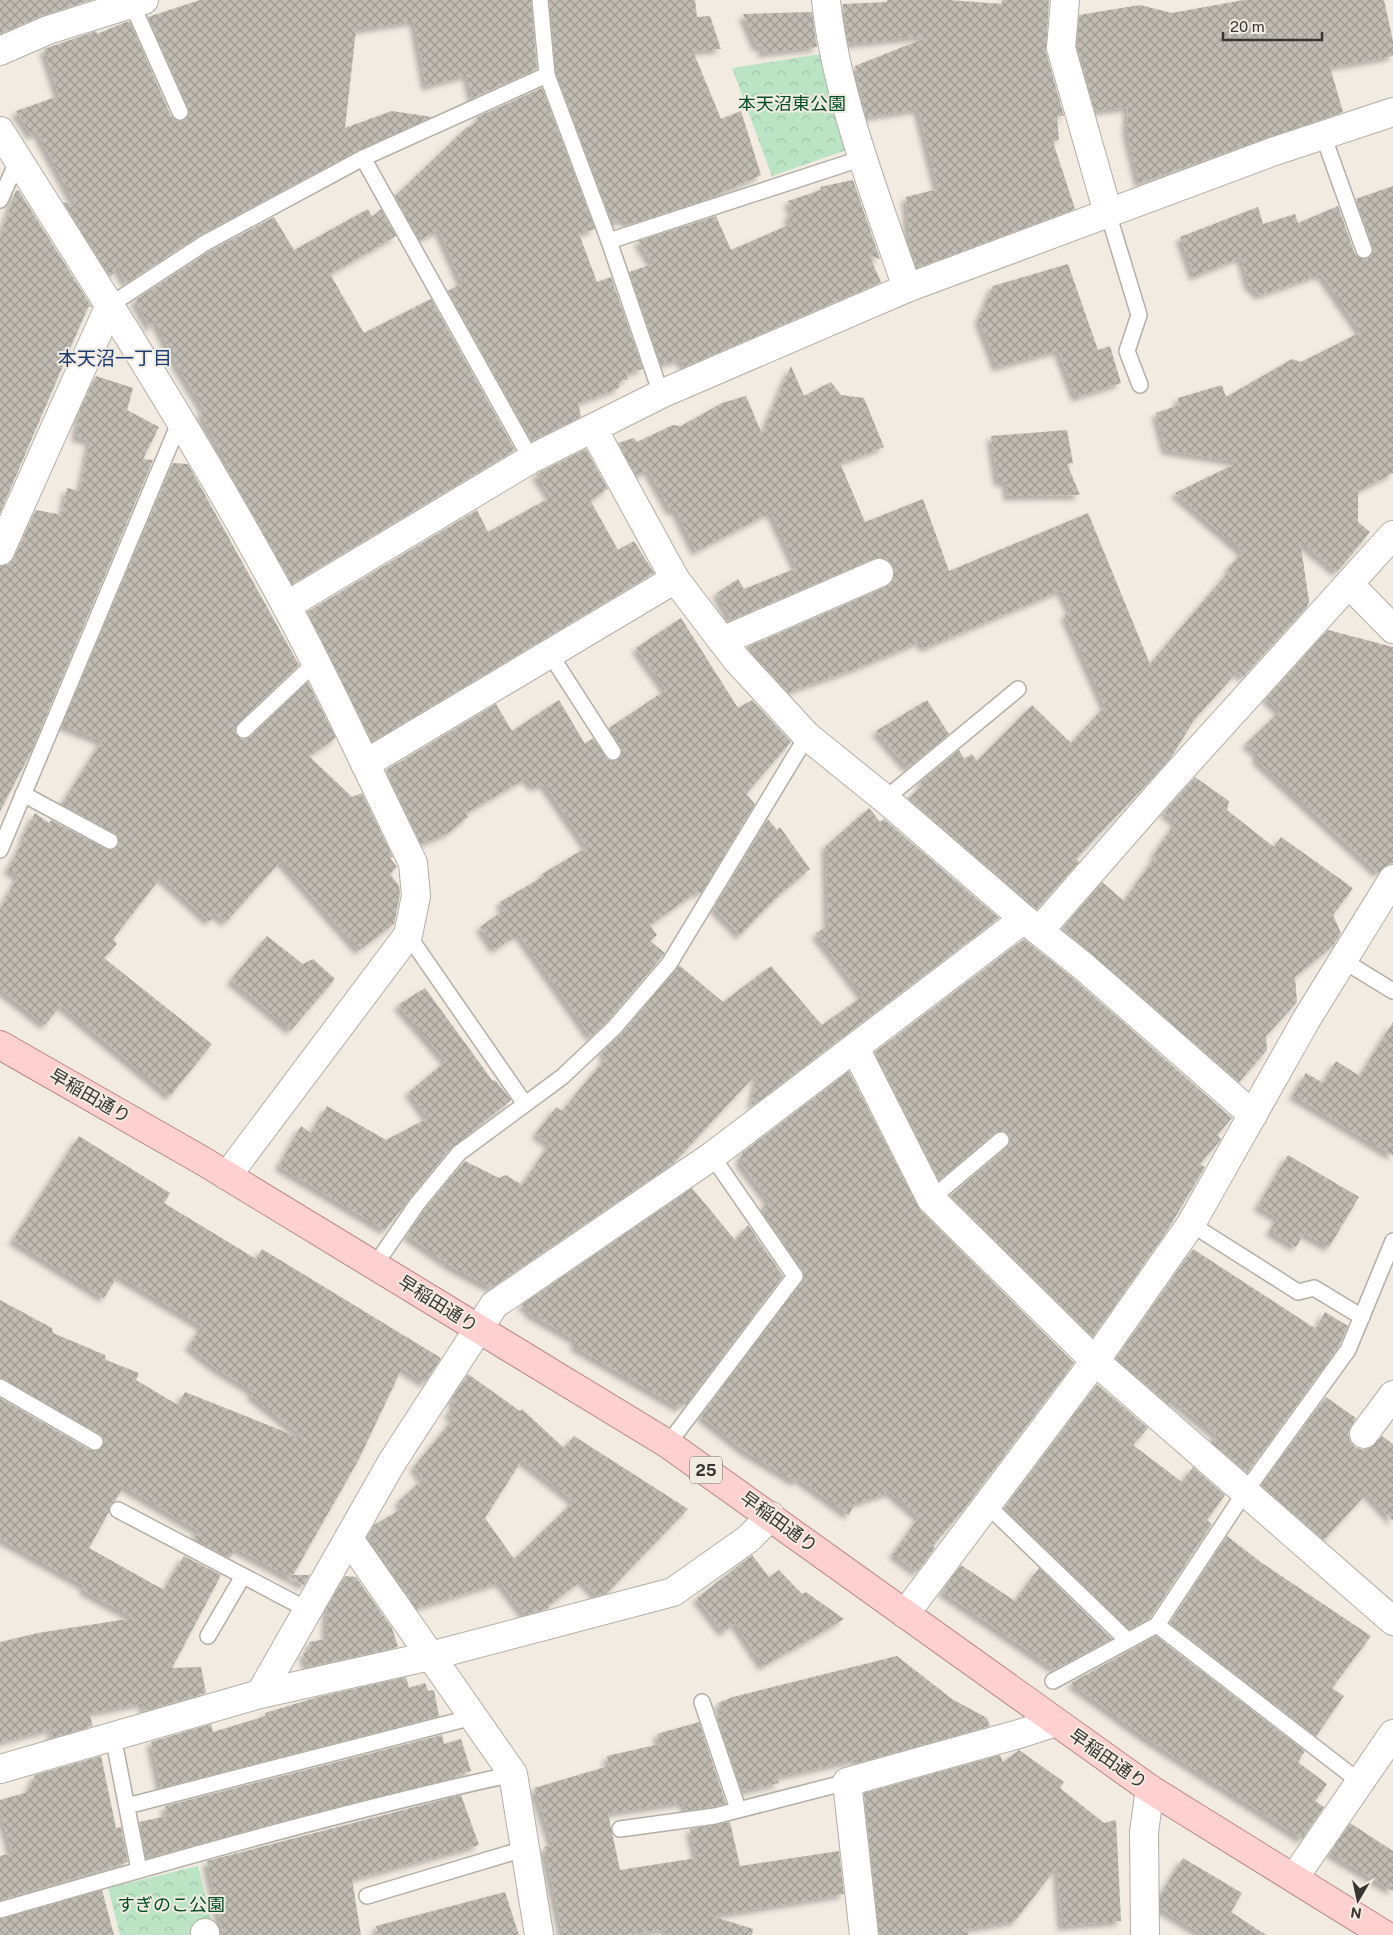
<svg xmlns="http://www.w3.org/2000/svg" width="1393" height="1935" viewBox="0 0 1393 1935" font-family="'Public Sans','Noto Sans JP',sans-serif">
	<defs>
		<pattern id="park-crowns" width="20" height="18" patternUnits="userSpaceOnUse" patternTransform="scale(1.25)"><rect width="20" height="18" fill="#bbe4c5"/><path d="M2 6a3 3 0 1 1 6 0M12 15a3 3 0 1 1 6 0" fill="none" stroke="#a1c4aa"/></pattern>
		<pattern id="building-cross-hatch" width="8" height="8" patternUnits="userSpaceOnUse" patternTransform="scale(1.25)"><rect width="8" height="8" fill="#c1bcb3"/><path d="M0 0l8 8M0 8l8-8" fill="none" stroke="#9e9a92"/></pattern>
		<filter id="shadow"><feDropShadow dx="-4.5" dy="4.5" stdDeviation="2.5" flood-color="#0004"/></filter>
	</defs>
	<rect width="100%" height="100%" fill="#f1ebe2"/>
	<!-- park -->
	<g fill="url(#park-crowns)">
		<path d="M821,54L855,147L772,176L732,68Z"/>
		<path d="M198,1866L212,1923L190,1929L191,1935H120L108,1888Z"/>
	</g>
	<!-- building -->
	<g fill="url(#building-cross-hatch)" fill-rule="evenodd" filter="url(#shadow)">
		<path d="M0,0H92L43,15L0,34Z"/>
		<path d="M200,0H531L537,69L472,98L467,75L426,86L414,21L356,30L345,128L392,111L432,117L359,150L200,235L126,283L117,266L111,277L63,202L76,205L37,132L31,135L16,111L59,96L44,49L96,31L97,34L126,22H130L171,116L179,121L184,120L189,113V108L148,17Z"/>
		<path d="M549,0H695L697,17L710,16L721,49L693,51L721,119L741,111L761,175L708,199L628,225L624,219L612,223L556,73Z"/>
		<path d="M887,0H949L1002,4V0H1049L1046,52L1064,116H1057L1059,140L1053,142L1075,209L917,268L910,249L906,197L938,189L918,109L866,117L855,66L923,39V36L849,44L843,7V4L887,2Z"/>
		<path d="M1244,0H1384L1393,41V56L1330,67L1343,112L1139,183L1127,132L1128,107L1095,111L1077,46L1079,15L1140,5L1172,13Z"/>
		<path d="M812,12L817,47L762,53L763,46L757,47L743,14Z"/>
		<path d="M542,88L595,229L579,234L597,282L611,277L643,369L626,373L628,380H620L619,388L578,403L581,417L532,441L448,291L462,283L439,230L419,240L395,196L466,128L478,122L477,117Z"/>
		<path d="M853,180L880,259L869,255L881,282L685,367L680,359L661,364L629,272L653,264L638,241L716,216L731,250L791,224L788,215L793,213L788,201L821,190L820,187Z"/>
		<path d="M1393,186V473L1358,491V522L1370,532L1337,572L1300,541L1309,601L1307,607L1243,677L1237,672L1194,720L1170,759L1076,859L1079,862L1037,909L908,798L922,786L920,782L959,750L964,759L972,754L977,761L1032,705L1071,743L1105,706L1065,615L1071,611L1061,590L924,648L921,641L854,669L788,692L747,647L885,587L891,583L894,575L893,566L889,561L881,558L873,559L731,620L717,593L738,579L744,589L797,568L771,512L696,551L675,509L671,511L648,470L636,475L618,443L634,438L637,442L673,425L681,426L722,403L746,396L762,434L791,366L804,396L831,382L841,395L864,398L884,447L840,463L865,522L923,499L949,571L1088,513L1150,664L1230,570L1228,568L1243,552L1175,493L1239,462L1166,450L1156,413L1179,405L1178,398L1222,385L1226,397L1292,359L1301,362L1361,332L1321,274L1260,295L1249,285L1241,257L1194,276L1180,237L1258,207L1263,224L1295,214L1298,223L1338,206L1355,254L1358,257L1367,259L1371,256L1373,247L1356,199Z"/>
		<path d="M16,190L19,191L92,307H88L0,513V238Z"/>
		<path d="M368,209L372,217L381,209L396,236L330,274L364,333L431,299L515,450L292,584L227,469H230L199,411L206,413L177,365L154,318L151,329L135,300L210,251L274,217L294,250Z"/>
		<path d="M1068,264L1098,350L1110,346L1121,383L1076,397L1058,350L997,367L979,320L993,286Z"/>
		<path d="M96,376L133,388L127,410L159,427L143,459L153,460L31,752L0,811V566L9,564L14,558L36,510L62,515L67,488L80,491L90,441L76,437L80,410Z"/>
		<path d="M1067,430L1073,463L1067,464L1080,495L1008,496L1006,482L998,481L991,436Z"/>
		<path d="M586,449L608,489L590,500L618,550L634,541L654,573L372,742L307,612L477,510L488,532L551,497L536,474Z"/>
		<path d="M173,463L188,464L299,665L238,723L235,733L241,739L250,737L308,682L336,738L309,756L352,797L362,793L393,857L390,858L397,867L390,874L399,886L400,894L394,924L359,950L281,861L226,922L216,914L209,921L161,877L113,939L117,944L104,958L212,1044L170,1096L61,1005L45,1025L0,989V910L18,876L8,870L25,838L23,837L35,813L49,823L51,820L106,849H114L118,845V837L114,833L62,804L102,741L62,725Z"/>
		<path d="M681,618L738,708L752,700L791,742L746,794L755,804L701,894L698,891L650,925L657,935L650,941L665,953L607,1022L591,1037L519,934L495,949L480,927L504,910L500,902L544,876L542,874L587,847L544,784L534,787L526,778L466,813L468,817L448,833L421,844L386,770L496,704L512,731L559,700L585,744L593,738L608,760H618L622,751L609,728L666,690L636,648Z"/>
		<path d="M1328,630L1393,647V863L1385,866L1378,873L1257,760V752L1246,744L1280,711L1266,698Z"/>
		<path d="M927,700L949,734L908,768L876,731Z"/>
		<path d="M1195,777L1229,801L1227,810L1274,847L1281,837L1353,888L1333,915L1341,933L1333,946L1295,977L1297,1002L1266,1036L1267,1050L1239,1082L1062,929L1102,882L1124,901L1156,856L1154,854L1176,822L1164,812Z"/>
		<path d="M869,808L880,822L884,819L999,918L751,1107L758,1072L673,1164L491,1288L451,1266L407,1235L424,1210L465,1161L499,1178L506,1175L522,1185L550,1144L536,1134L556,1107L562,1111L606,1058L602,1052L621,1034L679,965L723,1002L771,966L822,1025L863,996L816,934L828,925L826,846Z"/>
		<path d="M768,819L777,830L780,827L810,869L779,895L740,935L714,908Z"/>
		<path d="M267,936L303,964L313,959L335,979L291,1030L231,980Z"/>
		<path d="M1024,939L1073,978L1232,1118L1217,1135L1221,1139L1219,1142L1200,1164L1205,1167L1167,1231L1093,1337L950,1196L1007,1147L1010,1143L1008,1134L1004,1131L995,1133L939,1180L875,1052Z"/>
		<path d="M425,988L492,1080L496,1081L511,1100L447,1152L385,1230L279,1166L301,1126L311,1133L327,1106L386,1140L428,1118L409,1092L446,1061L398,1005Z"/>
		<path d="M1393,1022V1156L1293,1095L1306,1073L1323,1083L1336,1061L1360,1076Z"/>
		<path d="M849,1071L920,1210L1074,1363L964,1509L933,1546L935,1548L917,1572L893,1554L919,1517L890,1492L854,1504L849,1515L798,1478L796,1482L745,1451L701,1416L804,1277L803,1271L761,1210L769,1201L740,1162L742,1153Z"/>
		<path d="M79,1136L170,1193L164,1203L256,1259L262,1249L441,1358L425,1383L402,1368L359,1459L293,1575H310L304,1585L236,1548L230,1558L194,1539L199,1531L124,1486L115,1501L110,1505L109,1512L89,1548L164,1590L184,1556L221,1575L172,1668L201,1667L206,1693L144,1711L143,1703L89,1713L93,1726L50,1738L54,1728L0,1742V1642L38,1633L134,1618L83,1590L85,1586L0,1538V1398L90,1450H99L104,1442L100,1434L0,1378V1300L52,1328L53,1333L105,1355L106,1360L139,1373L136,1380L178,1405L185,1392L308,1441L251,1395L253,1391L216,1368L189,1346L202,1326L118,1275L104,1298L13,1240Z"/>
		<path d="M1288,1155L1359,1197L1329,1247L1304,1233L1296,1247L1270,1231L1278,1218L1258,1206Z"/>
		<path d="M692,1188L735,1240L748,1225L783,1276L686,1405L683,1403L680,1408L574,1346L577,1341L528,1312L530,1310L521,1305Z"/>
		<path d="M1193,1249L1316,1329L1325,1312L1348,1326L1338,1348L1247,1473L1211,1442L1217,1435L1173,1400L1169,1405L1116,1358Z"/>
		<path d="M468,1374L520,1411L522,1409L564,1448L574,1436L688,1509L606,1594L597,1596L582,1580L548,1606L549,1608L525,1615L500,1582L416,1608L368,1536L374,1525L403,1508L398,1502L423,1479L414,1467L454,1418L448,1414L455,1403L451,1400ZM522,1460L574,1501L514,1559L485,1518Z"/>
		<path d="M1097,1384L1148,1428L1133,1445L1182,1482L1193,1467L1225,1495L1207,1520L1212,1524L1150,1618L1129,1629L1005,1507Z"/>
		<path d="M1326,1397L1356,1418L1348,1433L1350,1441L1355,1447L1363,1450L1370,1448L1382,1436L1393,1444V1521L1367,1493L1324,1540L1261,1485Z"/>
		<path d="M1227,1536L1262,1563L1371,1636L1332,1688L1344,1696L1316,1736L1170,1623Z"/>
		<path d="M752,1555L769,1577L779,1570L802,1594L806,1592L844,1619L763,1666L735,1623L723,1632L697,1598Z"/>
		<path d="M961,1565L1015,1601L1039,1568L1112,1639L1055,1669L943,1592L942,1591Z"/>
		<path d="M345,1576L356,1577L392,1628L398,1647L308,1667L303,1653L310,1651L309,1642L326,1639L327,1607Z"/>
		<path d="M1156,1636L1305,1751L1298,1762L1327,1784L1315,1801L1324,1807L1302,1839L1145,1737L1071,1683Z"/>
		<path d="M897,1656L952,1699L987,1718L990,1726L858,1763V1759L777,1777L779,1783L742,1791L717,1717L723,1715L718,1703L733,1697Z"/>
		<path d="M406,1677L409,1688L425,1683L428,1691L434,1690L439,1716L161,1788L151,1742L211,1724L213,1732L266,1716L265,1713L318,1697Z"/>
		<path d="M699,1722L726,1804L686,1811L684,1802L608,1813L620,1870L697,1858L690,1829L730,1822L740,1866L839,1851L844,1894L712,1916L753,1929L752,1935H667V1929L625,1935H563L544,1847L553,1845L534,1788L609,1766L607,1756L660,1744L657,1734Z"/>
		<path d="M442,1735L444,1744L461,1739L471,1771L454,1776L455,1778L317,1812L154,1856L153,1854L146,1856L139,1822L167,1816L165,1806Z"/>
		<path d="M1019,1750L1064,1782L1060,1788L1104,1823L1116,1820L1121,1921L1062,1926L1057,1867L1015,1921L967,1929L968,1935H879L864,1793L1000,1755L1003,1762Z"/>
		<path d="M101,1756L116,1828L121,1827L128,1862L0,1900V1856L12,1853L0,1811V1800L28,1792L35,1775Z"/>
		<path d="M461,1795L479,1845L352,1879L361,1935H223L207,1861Z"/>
		<path d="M1350,1823L1393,1851V1891L1330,1853Z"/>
		<path d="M1183,1858L1242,1893L1231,1912L1266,1935H1204L1160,1908V1896Z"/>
		<path d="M102,1890L114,1935H0V1919Z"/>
		<path d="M505,1892L519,1935H378L376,1926Z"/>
	</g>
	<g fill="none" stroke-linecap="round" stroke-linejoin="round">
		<!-- lane casing -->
		<g stroke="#b4afa6" stroke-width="18">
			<g id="lane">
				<path d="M540,0L547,75L609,241L661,394"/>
				<path d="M132,4L180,112"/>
				<path d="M1323,135L1364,250"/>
				<path d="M363,158L531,459"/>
				<path d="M0,200L18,160"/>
				<path d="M1108,213L1139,315L1127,351L1140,385"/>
				<path d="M609,241L863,158"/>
				<path d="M110,305L205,243L363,158L547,75"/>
				<path d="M550,654L613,752"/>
				<path d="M244,730L316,662"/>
				<path d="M23,794L110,841"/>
				<path d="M885,799L1018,689"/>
				<path d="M0,850L180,421"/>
				<path d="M408,935L525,1104"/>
				<path d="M1344,961L1393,991"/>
				<path d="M931,1199L1001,1140"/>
				<path d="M1191,1224L1298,1292L1314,1288L1362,1317"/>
				<path d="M375,1265L417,1204L459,1153L562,1077L614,1028L669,964L807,736"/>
				<path d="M0,1387L95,1442"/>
				<path d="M668,1444L795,1276L712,1156"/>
				<path d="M986,1504L1126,1639"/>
				<path d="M118,1510L308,1610"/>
				<path d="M1157,1625L1245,1492L1348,1350L1393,1241"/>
				<path d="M208,1636L243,1576"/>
				<path d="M1053,1681L1157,1625L1360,1782"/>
				<path d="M702,1702L738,1809"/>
				<path d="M113,1736L139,1870"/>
				<path d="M127,1806L473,1717"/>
				<path d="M620,1829L715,1816L847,1782"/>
				<path d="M367,1896L524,1849"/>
				<path d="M0,1910C170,1861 340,1812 513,1774"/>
			</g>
		</g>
		<!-- street casing -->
		<g stroke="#b4afa6" stroke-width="30">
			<g id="street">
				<path d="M826,0C836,96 876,196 907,288"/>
				<path d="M1065,0L1061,48L1108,213"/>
				<path d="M0,51L48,30L144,0"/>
				<path d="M0,131C99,288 200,446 288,609C333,692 371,778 413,863L416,896L408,935L227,1176"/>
				<path d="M593,429L675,579L736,659L807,736L885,799L1024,919"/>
				<path d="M0,551L110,305"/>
				<path d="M1350,585L1393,629"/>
				<path d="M286,606L531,459L661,394L907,288L1272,152L1393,112"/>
				<path d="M722,641L879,573"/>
				<path d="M365,764L675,579"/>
				<path d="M1039,931L1166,786L1393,535"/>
				<path d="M855,1048L931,1199L1095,1361L1393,1621"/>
				<path d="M1364,1434L1393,1395"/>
				<path d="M349,1539L513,1774L539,1935"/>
				<path d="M905,1614L1095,1361L1191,1224L1306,1020L1393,879"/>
				<path d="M260,1694L392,1462L494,1305L712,1156L1024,919L1083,966L1253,1115"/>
				<path d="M0,1769L260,1694L430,1656L673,1592L748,1539L771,1516"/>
				<path d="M1294,1878L1393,1734"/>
				<path d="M205,1933V1935"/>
				<path d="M864,1935L847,1782L1019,1734L1056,1722"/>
				<path d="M1145,1935L1144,1832L1150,1789"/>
			</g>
		</g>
		<!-- primary casing -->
		<g stroke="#b88683" stroke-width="30">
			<path id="primary" d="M0,1045L203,1161L668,1444L1150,1789L1385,1935"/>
		</g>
		<!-- lane -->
		<use href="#lane" stroke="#fff" stroke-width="15"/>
		<!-- street -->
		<use href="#street" stroke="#fff" stroke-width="28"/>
		<!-- primary -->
		<use href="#primary" stroke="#fed0cf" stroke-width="28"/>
	</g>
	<g text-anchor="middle" stroke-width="4" stroke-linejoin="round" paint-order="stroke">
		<!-- shield labels -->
		<rect fill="#f1ebe2" stroke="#6f6c66" stroke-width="1" x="690" y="1456.5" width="32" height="27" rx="4"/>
		<g font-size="16" font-weight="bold" fill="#373531">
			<text x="706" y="1476">25</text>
		</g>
		<!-- park labels -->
		<g font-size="18" fill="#014f26" stroke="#f1ebe2">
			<text x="792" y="110">本天沼東公園</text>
			<text x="171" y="1911">すぎのこ公園</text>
		</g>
		<!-- street labels -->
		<g font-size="18" fill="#373531" stroke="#f1ebe2">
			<text transform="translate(90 1096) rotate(30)" y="6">早稲田通り</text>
			<text transform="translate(438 1304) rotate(32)" y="6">早稲田通り</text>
			<text transform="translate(779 1522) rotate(36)" y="6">早稲田通り</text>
			<text transform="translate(1108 1759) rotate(35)" y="6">早稲田通り</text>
		</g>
		<!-- neighbourhood labels -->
		<g font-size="19" fill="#1c3d73" stroke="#f1ebe2">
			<text x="115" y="365">本天沼一丁目</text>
		</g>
	</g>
	<!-- north arrow -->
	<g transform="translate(1358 1900) rotate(189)" stroke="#f1ebe2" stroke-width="4" paint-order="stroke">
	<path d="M0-4L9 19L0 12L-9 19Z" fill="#373531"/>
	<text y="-8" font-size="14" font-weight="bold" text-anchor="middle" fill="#373531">N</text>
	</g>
	<!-- scale -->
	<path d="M1223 32v8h99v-8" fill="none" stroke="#373531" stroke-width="2.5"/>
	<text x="1230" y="32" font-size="15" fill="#373531" stroke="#f1ebe2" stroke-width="4" paint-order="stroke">20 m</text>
</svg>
